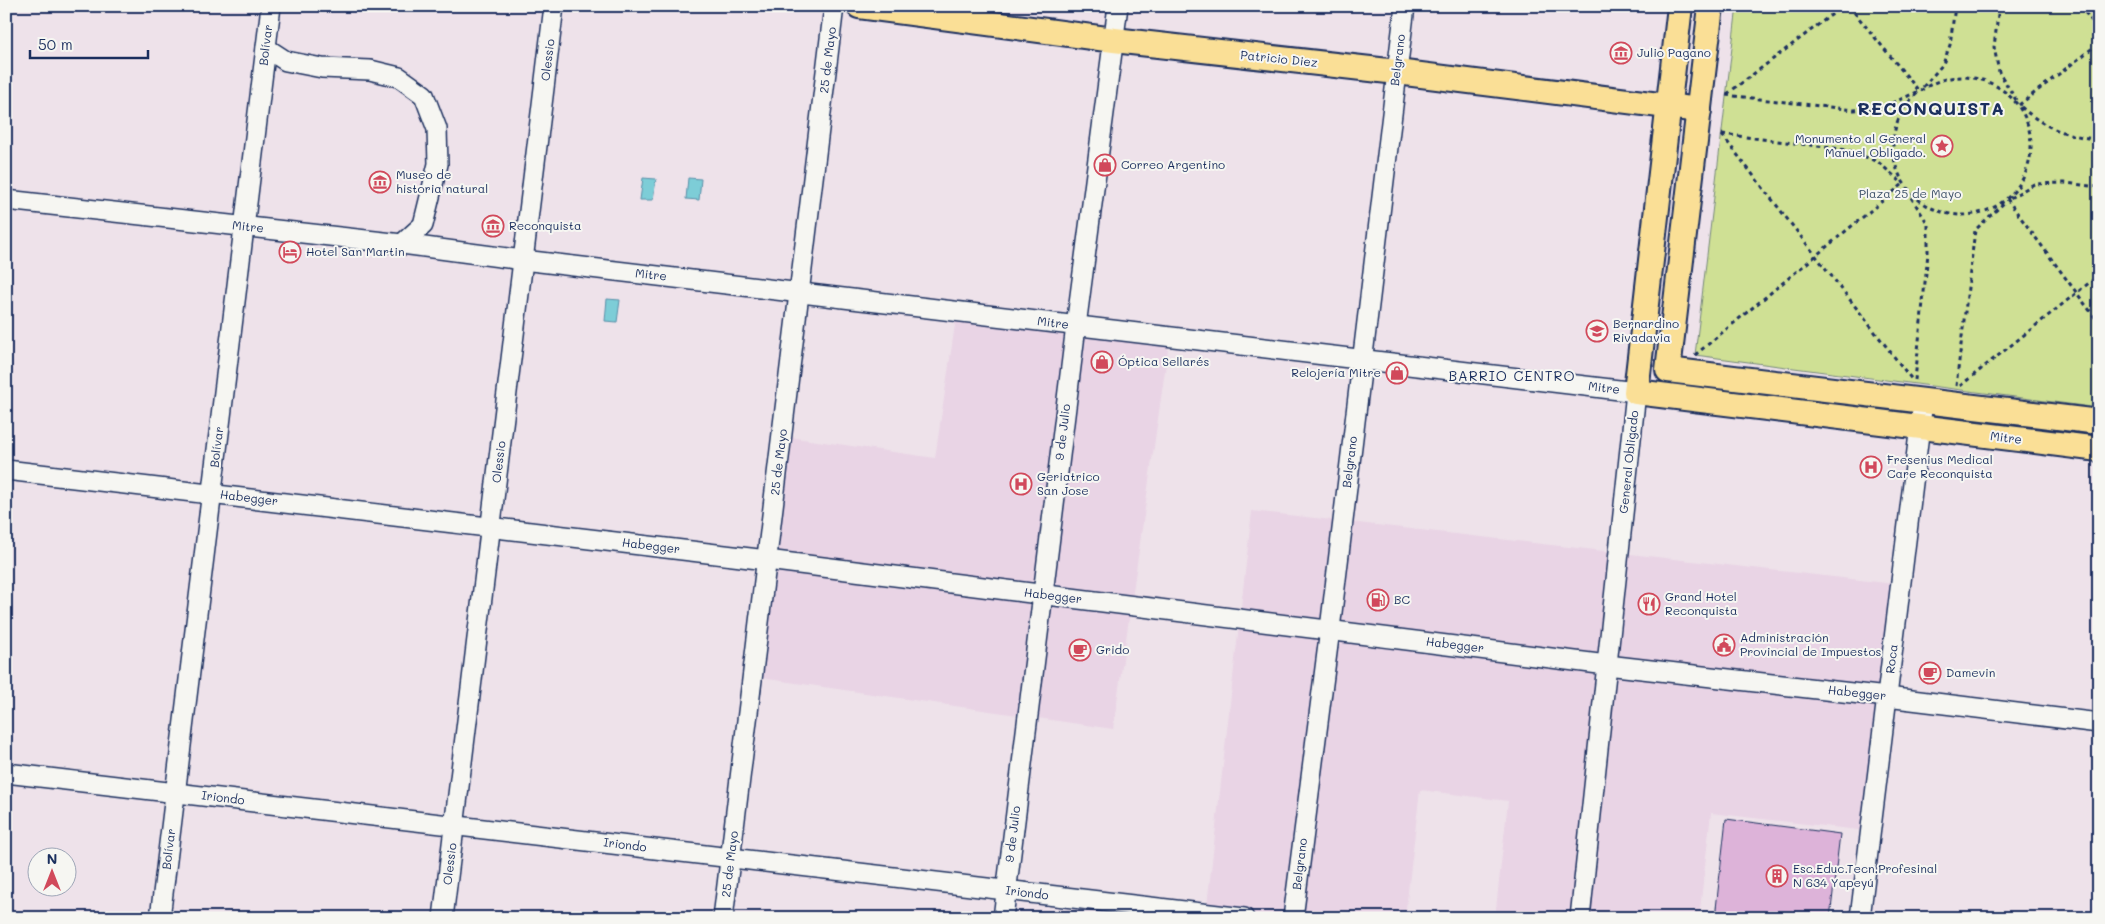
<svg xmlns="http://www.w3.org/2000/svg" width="2105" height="924" viewBox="0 0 2105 924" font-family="Mali,sans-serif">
	<rect width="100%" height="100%" fill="#eee2ea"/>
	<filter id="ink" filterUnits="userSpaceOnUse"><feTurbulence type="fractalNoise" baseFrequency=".02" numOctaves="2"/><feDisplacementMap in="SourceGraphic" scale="10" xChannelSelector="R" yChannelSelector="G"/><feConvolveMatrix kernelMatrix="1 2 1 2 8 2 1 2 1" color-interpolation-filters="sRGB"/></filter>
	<g filter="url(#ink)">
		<!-- built -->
		<g fill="#e9d4e5">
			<path d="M958,305L1170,336L1113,729L747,676L782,436L935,458Z"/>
			<path d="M1252,511L1895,584L1867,831L1711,813L1699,918H1495L1508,801L1420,790L1405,918H1242L1206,914Z"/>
		</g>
		<!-- green -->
		<path fill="#cfe094" stroke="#758879" d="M1737,6H2099V408L1695,355Z"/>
		<!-- water -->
		<g fill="#7dcdd7" stroke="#568ea7">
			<path d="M643,178L656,179L653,200H640Z"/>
			<path d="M688,178L701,179L699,200L686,199Z"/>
			<path d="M607,299L620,300L617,322L605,321Z"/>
		</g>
		<!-- building -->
		<path fill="#ddb3d9" stroke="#1b2f5e" d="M1726,819L1840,834L1830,918H1715Z"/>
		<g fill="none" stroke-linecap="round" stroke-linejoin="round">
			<!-- minor casing -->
			<g stroke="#1b2f5e" stroke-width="22">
				<g id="minor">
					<path d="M266,48L286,61L322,68L370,70L399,77L424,95L437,129L438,164L423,225L402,244"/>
					<path d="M6,200L402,244L523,260L1636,392L1580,918"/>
					<path d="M6,470L767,560L1607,665L1887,697L2099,723"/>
					<path d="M6,773L1244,918"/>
					<path d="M160,918L271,6"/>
					<path d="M443,918L554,6"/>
					<path d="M723,918L834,6"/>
					<path d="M1003,918L1076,326L1118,6"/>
					<path d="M1293,918L1330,629L1405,6"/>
					<path d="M1860,918L1923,401"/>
				</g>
			</g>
			<!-- major casing -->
			<g stroke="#1b2f5e" stroke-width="28">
				<g id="major">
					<path d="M859,6L1114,40L1397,72L1699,110"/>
					<path d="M1680,6L1636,392L2099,449"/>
					<path d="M1711,6L1668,370L2099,422"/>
				</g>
			</g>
			<!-- path -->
			<g stroke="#1b2f5e" stroke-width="3" stroke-dasharray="4 4" stroke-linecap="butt">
				<path d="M1849,6L1919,91"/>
				<path d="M1999,6L1994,47L1999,72L2016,100"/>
				<path d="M2080,6L2099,30"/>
				<circle cx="1962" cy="146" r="69"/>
				<path d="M1923,87L1943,64L1950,45L1955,6"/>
				<path d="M1727,94L1843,6"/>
				<path d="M1726,95L1854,110L1881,108L1917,92"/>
				<path d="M2019,105L2099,43"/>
				<path d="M2021,107C2048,130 2064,134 2099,140"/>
				<path d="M1722,134L1848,150L1878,162L1901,182"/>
				<path d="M1722,135L1913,381"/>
				<path d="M1907,191L1928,224V253L1915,380"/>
				<path d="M2010,198L2034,184L2065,183L2099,187"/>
				<path d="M2007,199L2099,323"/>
				<path d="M1695,355L1903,184"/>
				<path d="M1956,386L1975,230L2005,202"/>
				<path d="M1960,386L2099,275"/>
			</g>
			<!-- minor -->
			<use href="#minor" stroke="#f6f6f2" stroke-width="19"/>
			<!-- major -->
			<use href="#major" stroke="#fadf96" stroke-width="24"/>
		</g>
	</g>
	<!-- icons -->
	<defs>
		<g id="museum-ring" transform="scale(1.125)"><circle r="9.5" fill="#f6f6f2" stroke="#d1495b" stroke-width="1.5"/><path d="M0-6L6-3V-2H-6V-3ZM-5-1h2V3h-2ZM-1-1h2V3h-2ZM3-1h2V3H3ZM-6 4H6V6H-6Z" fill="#d1495b"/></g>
		<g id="sight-ring" transform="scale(1.125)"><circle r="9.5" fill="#f6f6f2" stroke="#d1495b" stroke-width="1.5"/><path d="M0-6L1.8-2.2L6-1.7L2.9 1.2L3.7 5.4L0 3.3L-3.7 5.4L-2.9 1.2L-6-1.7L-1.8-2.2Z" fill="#d1495b"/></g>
		<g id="shop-ring" transform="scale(1.125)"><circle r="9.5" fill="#f6f6f2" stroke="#d1495b" stroke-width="1.5"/><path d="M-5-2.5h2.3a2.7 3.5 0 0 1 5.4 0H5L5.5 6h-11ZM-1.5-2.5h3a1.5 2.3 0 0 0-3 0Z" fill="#d1495b"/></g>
		<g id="hotel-ring" transform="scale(1.125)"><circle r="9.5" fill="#f6f6f2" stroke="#d1495b" stroke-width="1.5"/><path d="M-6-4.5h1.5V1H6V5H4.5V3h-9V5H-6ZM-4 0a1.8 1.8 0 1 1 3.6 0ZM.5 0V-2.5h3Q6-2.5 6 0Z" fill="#d1495b"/></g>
		<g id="school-ring" transform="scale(1.125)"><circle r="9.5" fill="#f6f6f2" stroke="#d1495b" stroke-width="1.5"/><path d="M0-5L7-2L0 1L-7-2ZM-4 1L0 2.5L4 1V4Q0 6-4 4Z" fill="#d1495b"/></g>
		<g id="hospital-ring" transform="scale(1.125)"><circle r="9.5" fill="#f6f6f2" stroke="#d1495b" stroke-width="1.5"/><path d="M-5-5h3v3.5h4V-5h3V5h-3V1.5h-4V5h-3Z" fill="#d1495b"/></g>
		<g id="fuel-ring" transform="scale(1.125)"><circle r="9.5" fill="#f6f6f2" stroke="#d1495b" stroke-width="1.5"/><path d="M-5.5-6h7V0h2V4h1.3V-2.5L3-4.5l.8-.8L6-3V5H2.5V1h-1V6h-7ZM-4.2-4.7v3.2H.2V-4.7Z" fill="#d1495b"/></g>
		<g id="restaurant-ring" transform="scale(1.125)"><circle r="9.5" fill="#f6f6f2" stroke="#d1495b" stroke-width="1.5"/><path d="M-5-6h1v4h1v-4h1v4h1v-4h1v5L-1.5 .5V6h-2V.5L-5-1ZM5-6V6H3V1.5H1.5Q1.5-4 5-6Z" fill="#d1495b"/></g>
		<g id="civic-ring" transform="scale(1.125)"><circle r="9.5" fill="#f6f6f2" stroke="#d1495b" stroke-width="1.5"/><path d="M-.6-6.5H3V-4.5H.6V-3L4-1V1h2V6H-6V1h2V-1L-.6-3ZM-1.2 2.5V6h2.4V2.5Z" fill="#d1495b"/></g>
		<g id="cafe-ring" transform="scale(1.125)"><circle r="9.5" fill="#f6f6f2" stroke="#d1495b" stroke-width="1.5"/><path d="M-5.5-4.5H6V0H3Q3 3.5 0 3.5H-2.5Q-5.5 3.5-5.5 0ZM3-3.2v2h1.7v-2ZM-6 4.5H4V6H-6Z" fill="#d1495b"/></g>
		<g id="building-ring" transform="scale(1.125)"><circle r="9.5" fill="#f6f6f2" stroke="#d1495b" stroke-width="1.5"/><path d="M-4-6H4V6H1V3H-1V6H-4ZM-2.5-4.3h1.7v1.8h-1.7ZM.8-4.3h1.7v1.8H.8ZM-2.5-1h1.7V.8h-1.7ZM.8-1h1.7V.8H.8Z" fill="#d1495b"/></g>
	</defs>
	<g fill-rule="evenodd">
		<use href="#museum-ring" x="1621" y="53"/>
		<use href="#sight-ring" x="1942" y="146"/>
		<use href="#shop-ring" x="1105" y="165"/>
		<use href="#museum-ring" x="380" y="182"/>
		<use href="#museum-ring" x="493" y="226"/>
		<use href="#hotel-ring" x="290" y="252"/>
		<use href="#school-ring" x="1597" y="331"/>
		<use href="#shop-ring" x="1102" y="362"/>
		<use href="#shop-ring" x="1397" y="373"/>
		<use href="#hospital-ring" x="1871" y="467"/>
		<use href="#hospital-ring" x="1021" y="484"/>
		<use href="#fuel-ring" x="1378" y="600"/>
		<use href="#restaurant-ring" x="1649" y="604"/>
		<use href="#civic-ring" x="1724" y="645"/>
		<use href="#cafe-ring" x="1080" y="650"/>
		<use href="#cafe-ring" x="1930" y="673"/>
		<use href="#building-ring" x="1777" y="876"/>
	</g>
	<g text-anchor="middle" stroke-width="4" stroke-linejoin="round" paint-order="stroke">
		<!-- street labels -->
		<g font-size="12" fill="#1b2f5e" stroke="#f6f6f2">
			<text transform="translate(266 45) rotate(-83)" y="4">Bolívar</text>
			<text transform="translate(1279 59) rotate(6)" y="4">Patricio Diez</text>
			<text transform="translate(548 60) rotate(-83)" y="4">Olessio</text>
			<text transform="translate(828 60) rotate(-83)" y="4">25 de Mayo</text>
			<text transform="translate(1398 60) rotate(-83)" y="4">Belgrano</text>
			<text transform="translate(248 227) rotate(6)" y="4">Mitre</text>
			<text transform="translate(651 275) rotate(6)" y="4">Mitre</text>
			<text transform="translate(1053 323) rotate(7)" y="4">Mitre</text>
			<text transform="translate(1604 388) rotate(7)" y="4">Mitre</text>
			<text transform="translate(1063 432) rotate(-83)" y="4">9 de Julio</text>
			<text transform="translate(2006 438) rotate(7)" y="4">Mitre</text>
			<text transform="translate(217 447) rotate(-83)" y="4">Bolívar</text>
			<text transform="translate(499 462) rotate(-83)" y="4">Olessio</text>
			<text transform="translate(779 462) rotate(-83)" y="4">25 de Mayo</text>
			<text transform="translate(1350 462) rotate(-83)" y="4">Belgrano</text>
			<text transform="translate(1629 462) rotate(-84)" y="4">General Obligado</text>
			<text transform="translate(249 498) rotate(7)" y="4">Habegger</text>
			<text transform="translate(651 546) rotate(7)" y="4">Habegger</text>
			<text transform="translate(1053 596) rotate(7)" y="4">Habegger</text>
			<text transform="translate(1455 645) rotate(7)" y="4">Habegger</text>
			<text transform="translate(1892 659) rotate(-83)" y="4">Roca</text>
			<text transform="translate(1857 693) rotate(6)" y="4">Habegger</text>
			<text transform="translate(223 798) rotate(7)" y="4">Iriondo</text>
			<text transform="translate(1013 834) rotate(-83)" y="4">9 de Julio</text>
			<text transform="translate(625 845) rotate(7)" y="4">Iriondo</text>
			<text transform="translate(169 849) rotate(-83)" y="4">Bolívar</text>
			<text transform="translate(450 864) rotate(-83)" y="4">Olessio</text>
			<text transform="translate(730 864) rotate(-83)" y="4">25 de Mayo</text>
			<text transform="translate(1300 864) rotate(-83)" y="4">Belgrano</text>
			<text transform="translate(1027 893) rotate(7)" y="4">Iriondo</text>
		</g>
		<!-- poi labels -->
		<g font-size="12" fill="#1b2f5e" stroke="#f6f6f2" text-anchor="start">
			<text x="1637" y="57">Julio Pagano</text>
			<text x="1926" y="143" text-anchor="end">Monumento al General<tspan x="1926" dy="14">Manuel Obligado.</tspan></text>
			<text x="1121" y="169">Correo Argentino</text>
			<text x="396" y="179">Museo de<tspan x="396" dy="14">historia natural</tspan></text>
			<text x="509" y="230">Reconquista</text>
			<text x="306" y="256">Hotel San Martin</text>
			<text x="1613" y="328">Bernardino<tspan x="1613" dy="14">Rivadavia</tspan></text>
			<text x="1118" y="366">Óptica Sellarés</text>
			<text x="1381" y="377" text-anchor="end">Relojería Mitre</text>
			<text x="1887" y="464">Fresenius Medical<tspan x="1887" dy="14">Care Reconquista</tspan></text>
			<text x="1037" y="481">Geriatrico<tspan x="1037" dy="14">San Jose</tspan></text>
			<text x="1665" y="601">Grand Hotel<tspan x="1665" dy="14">Reconquista</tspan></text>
			<text x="1394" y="604">BC</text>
			<text x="1740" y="642">Administración<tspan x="1740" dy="14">Provincial de Impuestos</tspan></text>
			<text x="1096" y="654">Grido</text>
			<text x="1946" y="677">Damevin</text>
			<text x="1793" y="873">Esc.Educ.Tecn.Profesinal<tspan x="1793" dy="14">N 634 Yapeyú</tspan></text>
		</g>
		<!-- park labels -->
		<g font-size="12" fill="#3f5269" stroke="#f6f6f2">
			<text x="1910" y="198">Plaza 25 de Mayo</text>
		</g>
		<!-- neighbourhood labels -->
		<g font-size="14" letter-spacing="1" fill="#1b2f5e" stroke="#f6f6f2">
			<text x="1512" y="381">BARRIO CENTRO</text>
		</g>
		<!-- district labels -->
		<g font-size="18" font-weight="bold" letter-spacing="1" fill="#1b2f5e" stroke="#f6f6f2">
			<text x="1931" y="115">RECONQUISTA</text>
		</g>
	</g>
	<!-- margin -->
	<rect width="2105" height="924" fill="none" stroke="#f6f6f2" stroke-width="25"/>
	<rect x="12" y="12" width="2080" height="899" fill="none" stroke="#1b2f5e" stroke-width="2" filter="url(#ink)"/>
	<!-- north arrow -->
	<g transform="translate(52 872)"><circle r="24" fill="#f6f6f2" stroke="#9ea6b7"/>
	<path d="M0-4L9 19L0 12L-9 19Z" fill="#d1495b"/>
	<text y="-8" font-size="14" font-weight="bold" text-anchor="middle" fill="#1b2f5e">N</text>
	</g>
	<!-- scale -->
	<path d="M30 50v8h118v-8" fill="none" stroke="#1b2f5e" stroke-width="2.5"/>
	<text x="38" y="50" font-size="15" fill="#1b2f5e" stroke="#f6f6f2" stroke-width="4" paint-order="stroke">50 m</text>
</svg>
